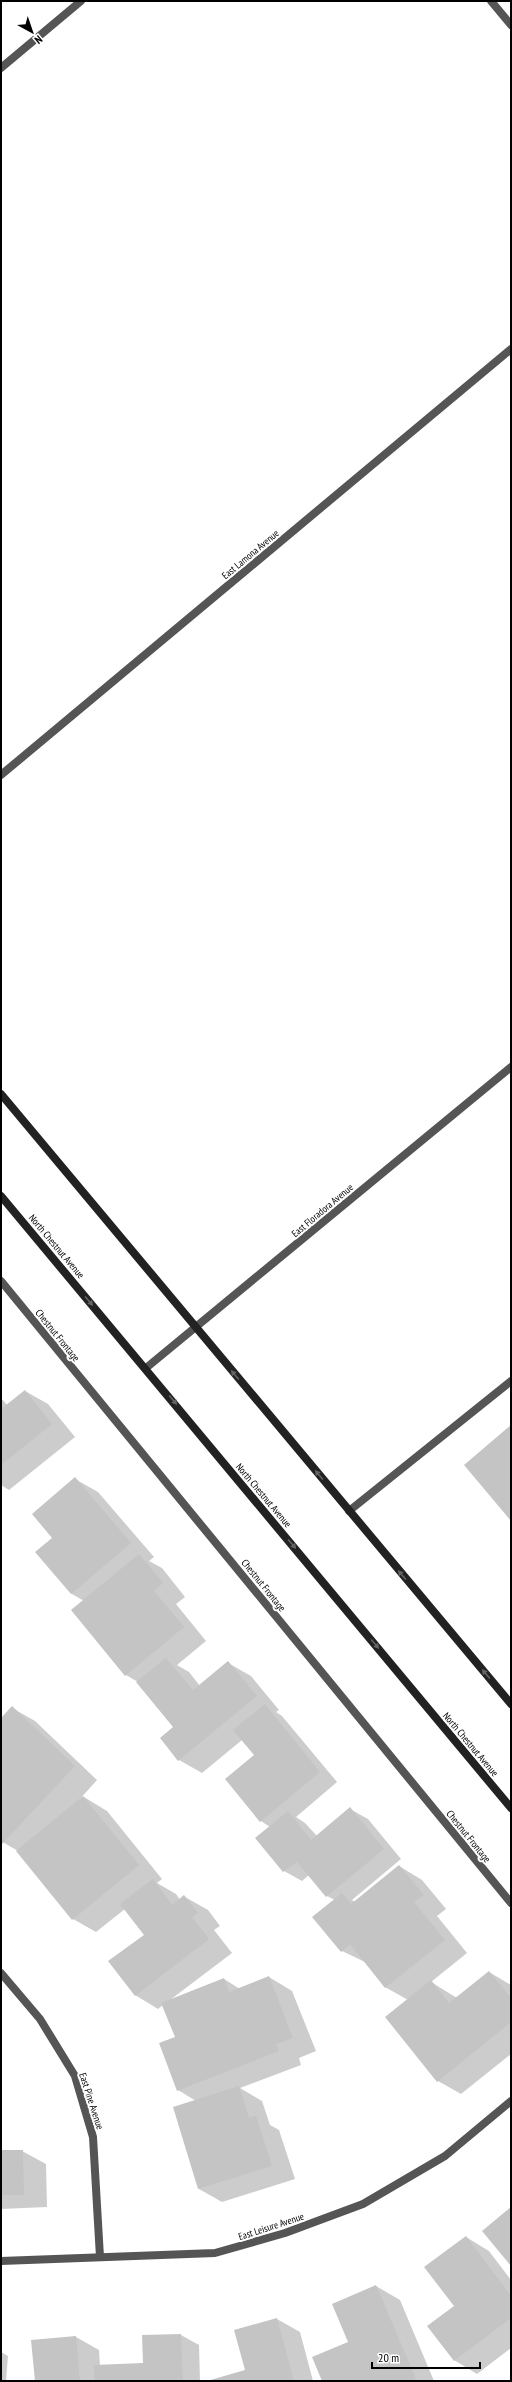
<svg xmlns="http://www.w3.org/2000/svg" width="512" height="2382" viewBox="0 0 512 2382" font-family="'PT Sans Narrow',sans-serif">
	<rect width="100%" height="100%" fill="#fff"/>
	<!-- shadow -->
	<g fill="#0003">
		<path d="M25,1391L48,1404L75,1437L9,1490L1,1485V1398L7,1405Z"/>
		<path d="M75,1479L98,1492L154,1557L149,1561L162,1568L185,1597L176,1604L206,1641L177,1665L189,1672L200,1686L228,1663L251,1676L279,1710L276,1712L282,1716L337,1782L296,1817L305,1823L317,1836L350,1809L368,1819L401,1859L352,1900L355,1902L399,1866L422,1880L446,1909L437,1916L467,1953L431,1982L457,1998L489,1972L511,1985V2054L461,2094L438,2081L408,2000L385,1987L367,1963L342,1951L335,1900L327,1896L309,1875L302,1881L284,1871L270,1827L261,1821L255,1755L242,1740L202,1773L179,1760L174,1727L138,1682L126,1675L84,1601L72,1594L37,1552L54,1538Z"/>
		<path d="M12,1708L35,1721L97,1780L79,1800L84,1797L107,1811L162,1879L157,1883L176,1894L180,1900L185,1897L208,1910L220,1926L214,1930L232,1953L170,2000L224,1979L240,1989L269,1977L292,1991L316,2051L299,2058L301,2065L240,2088L262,2101L270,2125L279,2130L295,2179L222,2202L199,2189L196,2101L178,2090L176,2037L163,2005L158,2009L135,1995L145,1935L125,1909L96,1932L73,1919L18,1851L1,1841V1720Z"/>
		<path d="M1,2151H22L46,2164L47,2207L1,2209Z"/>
		<path d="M466,2237L489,2251L511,2280V2348L477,2374L454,2360L455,2306Z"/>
		<path d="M376,2286L400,2300L434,2381H323L349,2343Z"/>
		<path d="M277,2319L300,2332L313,2381H209L246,2370Z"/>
		<path d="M181,2335L199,2345L200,2381H36L76,2337L99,2350L100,2366L144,2364L143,2336Z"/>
		<path d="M1,2352L8,2356L6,2381H1Z"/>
	</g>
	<!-- building -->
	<g fill="#c4c4c4">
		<path d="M25,1390L52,1424L1,1465V1409Z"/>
		<path d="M511,1425V1521L464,1465Z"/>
		<path d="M75,1477L131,1543L71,1594L35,1552L52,1538L32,1514Z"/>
		<path d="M139,1554L163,1583L154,1591L184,1627L125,1676L71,1610Z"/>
		<path d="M166,1658L193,1690L228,1661L257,1696L178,1761L160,1738L173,1727L136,1682Z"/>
		<path d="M265,1704L320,1772L260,1822L225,1779L254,1755L233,1730Z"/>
		<path d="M12,1706L75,1766L2,1844L1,1718Z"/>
		<path d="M83,1796L139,1865L72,1920L16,1851Z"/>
		<path d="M350,1807L384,1849L326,1897L297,1862L283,1872L255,1838L288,1811L311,1840Z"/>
		<path d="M399,1865L424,1895L414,1902L445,1940L385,1988L350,1944L341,1952L312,1917L342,1893L351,1904Z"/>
		<path d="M153,1879L172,1905L184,1895L198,1913L192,1917L209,1939L135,1996L108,1961L144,1935L120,1904Z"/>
		<path d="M489,1971L511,1998V2022L437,2082L385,2017L431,1980L449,2003Z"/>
		<path d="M269,1976L293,2038L276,2044L279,2051L177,2091L159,2043L175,2037L161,2003L224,1978L229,1992Z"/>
		<path d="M239,2086L249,2118L256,2116L272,2166L198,2189L173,2107Z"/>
		<path d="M1,2150H23L24,2195H1Z"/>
		<path d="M511,2207V2266L482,2231Z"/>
		<path d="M466,2236L511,2296V2318L454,2361L427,2326L454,2306L424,2267Z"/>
		<path d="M376,2285L416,2379L411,2381H322L312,2357L348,2342L332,2304Z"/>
		<path d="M277,2318L294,2381H207L245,2370L234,2330Z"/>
		<path d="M181,2334L183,2381H94V2365L143,2363L142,2335Z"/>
		<path d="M76,2336L80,2381H35L31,2340Z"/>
	</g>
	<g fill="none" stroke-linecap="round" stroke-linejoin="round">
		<!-- lane -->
		<path stroke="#555" stroke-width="8" d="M349,1511L511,1381"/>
		<!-- street -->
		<g stroke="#555" stroke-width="8">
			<path d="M491,1L511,25"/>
			<path d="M1,68L81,1"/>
			<path d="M1,775L511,349"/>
			<path d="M1,1281L511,1903"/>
			<path d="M146,1368L511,1067"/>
			<path d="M1,1973L40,2019L75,2076L93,2137L100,2257"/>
			<path d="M1,2261L215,2253L285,2233L363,2204L445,2156L511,2101"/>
		</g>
		<!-- secondary -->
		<g stroke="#222" stroke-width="8">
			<path d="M1,1094L511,1704"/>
			<path d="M1,1196L511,1808"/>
		</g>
	</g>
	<!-- one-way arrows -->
	<defs><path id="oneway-solid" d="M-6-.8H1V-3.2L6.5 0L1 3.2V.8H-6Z"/></defs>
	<g fill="#646464">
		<use href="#oneway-solid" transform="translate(89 1301) rotate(50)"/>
		<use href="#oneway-solid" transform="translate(235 1375) rotate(-130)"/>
		<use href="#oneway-solid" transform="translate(173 1400) rotate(50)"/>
		<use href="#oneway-solid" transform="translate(319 1475) rotate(-130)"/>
		<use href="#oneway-solid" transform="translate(292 1544) rotate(50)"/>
		<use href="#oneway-solid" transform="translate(402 1575) rotate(-130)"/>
		<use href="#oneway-solid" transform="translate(375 1644) rotate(50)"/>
		<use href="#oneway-solid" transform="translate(486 1674) rotate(-130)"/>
	</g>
	<g text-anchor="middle" stroke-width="4" stroke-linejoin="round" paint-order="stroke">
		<!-- street labels -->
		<g font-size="10" fill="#000" stroke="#fff">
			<text transform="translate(250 554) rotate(-40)" y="4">East Lamona Avenue</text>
			<text transform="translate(322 1210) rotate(-40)" y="4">East Floradora Avenue</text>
			<text transform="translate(57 1246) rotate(50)" y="4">North Chestnut Avenue</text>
			<text transform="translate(58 1335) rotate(51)" y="4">Chestnut Frontage</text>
			<text transform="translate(264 1495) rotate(50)" y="4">North Chestnut Avenue</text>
			<text transform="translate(264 1585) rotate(51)" y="4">Chestnut Frontage</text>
			<text transform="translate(471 1744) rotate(50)" y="4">North Chestnut Avenue</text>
			<text transform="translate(469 1836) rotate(51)" y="4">Chestnut Frontage</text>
			<text transform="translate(92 2101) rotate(72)" y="4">East Pine Avenue</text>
			<text transform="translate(271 2226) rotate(-18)" y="4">East Leisure Avenue</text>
		</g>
	</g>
	<!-- border -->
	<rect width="512" height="2382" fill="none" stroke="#000000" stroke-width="4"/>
	<!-- north arrow -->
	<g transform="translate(32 32) rotate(140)" stroke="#ffffff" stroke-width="3" paint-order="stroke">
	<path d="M0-3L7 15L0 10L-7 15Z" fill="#000000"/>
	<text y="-6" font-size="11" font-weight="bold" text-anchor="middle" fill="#000000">N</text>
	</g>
	<!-- scale -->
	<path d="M372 2362v6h108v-6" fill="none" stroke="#000000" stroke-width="2"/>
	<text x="378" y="2362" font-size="12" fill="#000000" stroke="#ffffff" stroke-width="3" paint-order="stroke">20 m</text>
</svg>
